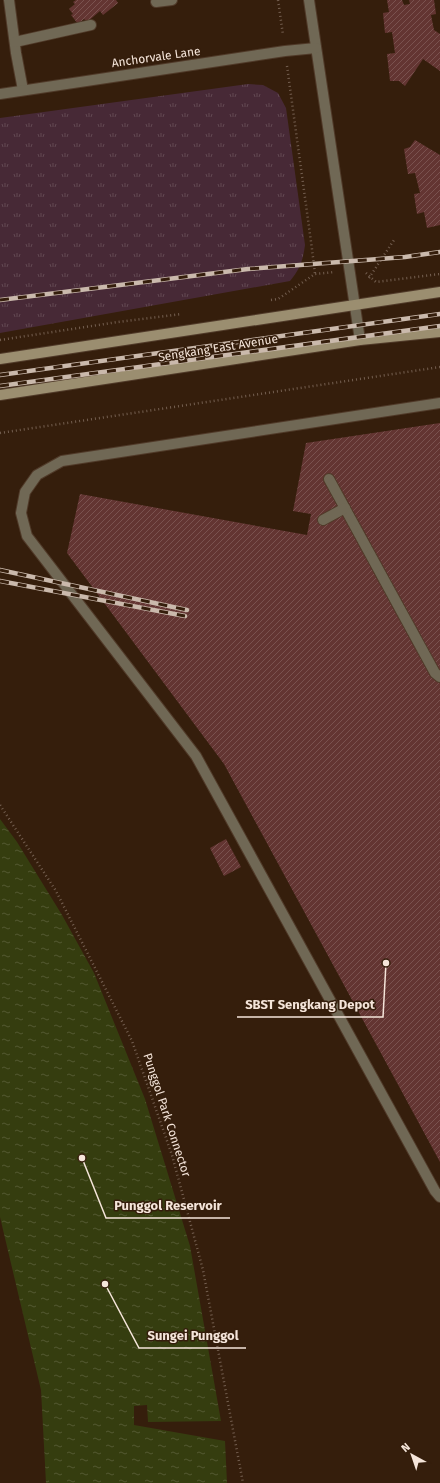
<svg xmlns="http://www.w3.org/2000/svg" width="440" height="1483" viewBox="0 0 440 1483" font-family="'Fira Sans',sans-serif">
	<defs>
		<pattern id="grass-tufts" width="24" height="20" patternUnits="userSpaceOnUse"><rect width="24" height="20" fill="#472936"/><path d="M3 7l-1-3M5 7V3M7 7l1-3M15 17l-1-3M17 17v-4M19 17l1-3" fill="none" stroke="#624852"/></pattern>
		<pattern id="water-ripples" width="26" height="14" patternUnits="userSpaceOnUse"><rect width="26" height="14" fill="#353d0f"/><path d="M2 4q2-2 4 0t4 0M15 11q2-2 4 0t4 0" fill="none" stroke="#535931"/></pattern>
		<pattern id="building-hatch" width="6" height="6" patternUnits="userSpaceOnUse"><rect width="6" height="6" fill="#633532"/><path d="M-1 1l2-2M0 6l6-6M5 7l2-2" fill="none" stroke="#7a524f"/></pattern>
	</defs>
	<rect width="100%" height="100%" fill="#351e0c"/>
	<!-- grass -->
	<path fill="url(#grass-tufts)" d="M248,84L263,85L278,93L286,108L305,245C303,260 300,269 290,281L0,333V118Z"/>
	<!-- water -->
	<path fill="url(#water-ripples)" d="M0,819L17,842L62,915L94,973L145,1099L190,1246L221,1421L148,1422L147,1405L134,1406V1425L225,1441L227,1483H46L41,1390L0,1217Z"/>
	<!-- building -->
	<g fill="url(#building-hatch)">
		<path d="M76,0H116L118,3L103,15L100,11L87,22L84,19L78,24L71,15L73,14L69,9L75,4L73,2Z"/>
		<path d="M387,0H402L404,5L410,4L409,0H434L436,14L431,15L434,30L440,34V71L423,59L405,86L399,81H390L387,54L395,53L392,32L385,33L383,13L389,12Z"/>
		<path d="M415,140L440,155V225L427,228L424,212L417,214L414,194L420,193L415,173L408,174L404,149L410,147Z"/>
		<path d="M440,423V1162L224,764L67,553L80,494L307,535L311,514L293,511L306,443Z"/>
		<path d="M226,839L241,867L224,876L210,848Z"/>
	</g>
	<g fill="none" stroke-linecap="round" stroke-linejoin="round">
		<!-- lane casing -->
		<g stroke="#503a29" stroke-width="12">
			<g id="lane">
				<path d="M9,0L16,53L23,90"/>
				<path d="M156,2L172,0"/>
				<path d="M15,42L91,25"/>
				<path d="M440,403L62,461L37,475L25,492L21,513L27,536L196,756L435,1191L440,1197"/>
				<path d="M329,479L435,673L440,677"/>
				<path d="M323,520L345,508"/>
			</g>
		</g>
		<!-- street casing -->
		<g stroke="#503a29" stroke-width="12">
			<g id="street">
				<path d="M309,0L360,340"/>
				<path d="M0,94L285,51L316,48"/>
			</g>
		</g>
		<!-- secondary casing -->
		<g stroke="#503a29" stroke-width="12">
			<g id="secondary">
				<path d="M0,359L440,292"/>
				<path d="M0,395L360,340L440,332"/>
			</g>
		</g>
		<!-- path -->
		<g stroke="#745f50" stroke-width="2.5" stroke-dasharray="1 3" stroke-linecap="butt">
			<path d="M278,0L283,35"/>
			<path d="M287,66L312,249L315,274"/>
			<path d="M366,273L376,282L440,274"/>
			<path d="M369,278L394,240"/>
			<path d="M271,300L278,299L315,274L335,272"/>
			<path d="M0,340L118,322L182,314"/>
			<path d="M0,433L440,367"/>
			<path d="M0,805L56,891L132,1041L172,1155L203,1270L243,1483"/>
		</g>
		<!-- lane -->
		<use href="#lane" stroke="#706855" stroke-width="10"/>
		<!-- street -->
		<use href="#street" stroke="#706855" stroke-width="10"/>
		<!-- secondary -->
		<use href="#secondary" stroke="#9b8e70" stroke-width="10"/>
		<!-- rail casing -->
		<g stroke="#cab9ac" stroke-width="4.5">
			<g id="rail">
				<path d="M0,300L248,269L405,257L440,252"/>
				<path d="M0,375L440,314"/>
				<path d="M0,386L440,326"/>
				<path d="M0,570L187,610"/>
				<path d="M0,581L185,616"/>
			</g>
		</g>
		<!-- rail -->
		<use href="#rail" stroke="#351e0c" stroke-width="3" stroke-dasharray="9" stroke-linecap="butt"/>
	</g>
	<g text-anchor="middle" stroke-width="3" stroke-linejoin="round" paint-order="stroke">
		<!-- street labels -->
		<g font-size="12" fill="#f5e5da" stroke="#351e0c">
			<text transform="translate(156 57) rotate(-8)" y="4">Anchorvale Lane</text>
			<text transform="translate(218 348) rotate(-9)" y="4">Sengkang East Avenue</text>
			<text transform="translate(167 1115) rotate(72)" y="4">Punggol Park Connector</text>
		</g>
	</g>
	<!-- callouts -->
	<path fill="none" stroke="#f5e5da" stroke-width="1.5" d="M386 963L383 1017H237M82 1158L106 1218H230M105 1284L139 1348H246"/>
	<g fill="#f5e5da" stroke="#351e0c" stroke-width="1.5">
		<circle cx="386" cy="963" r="4"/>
		<circle cx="82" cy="1158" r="4"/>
		<circle cx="105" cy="1284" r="4"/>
	</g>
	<g font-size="13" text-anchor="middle" font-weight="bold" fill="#f5e5da" stroke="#351e0c" stroke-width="3" stroke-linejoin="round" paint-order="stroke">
		<text x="310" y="1009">SBST Sengkang Depot</text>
		<text x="168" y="1210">Punggol Reservoir</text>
		<text x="193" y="1340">Sungei Punggol</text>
	</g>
	<!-- north arrow -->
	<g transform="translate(412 1455) rotate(320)" stroke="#351e0c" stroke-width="3" paint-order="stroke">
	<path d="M0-3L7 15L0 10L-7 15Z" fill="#f5e5da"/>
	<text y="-6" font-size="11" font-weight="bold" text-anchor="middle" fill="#f5e5da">N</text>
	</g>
</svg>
